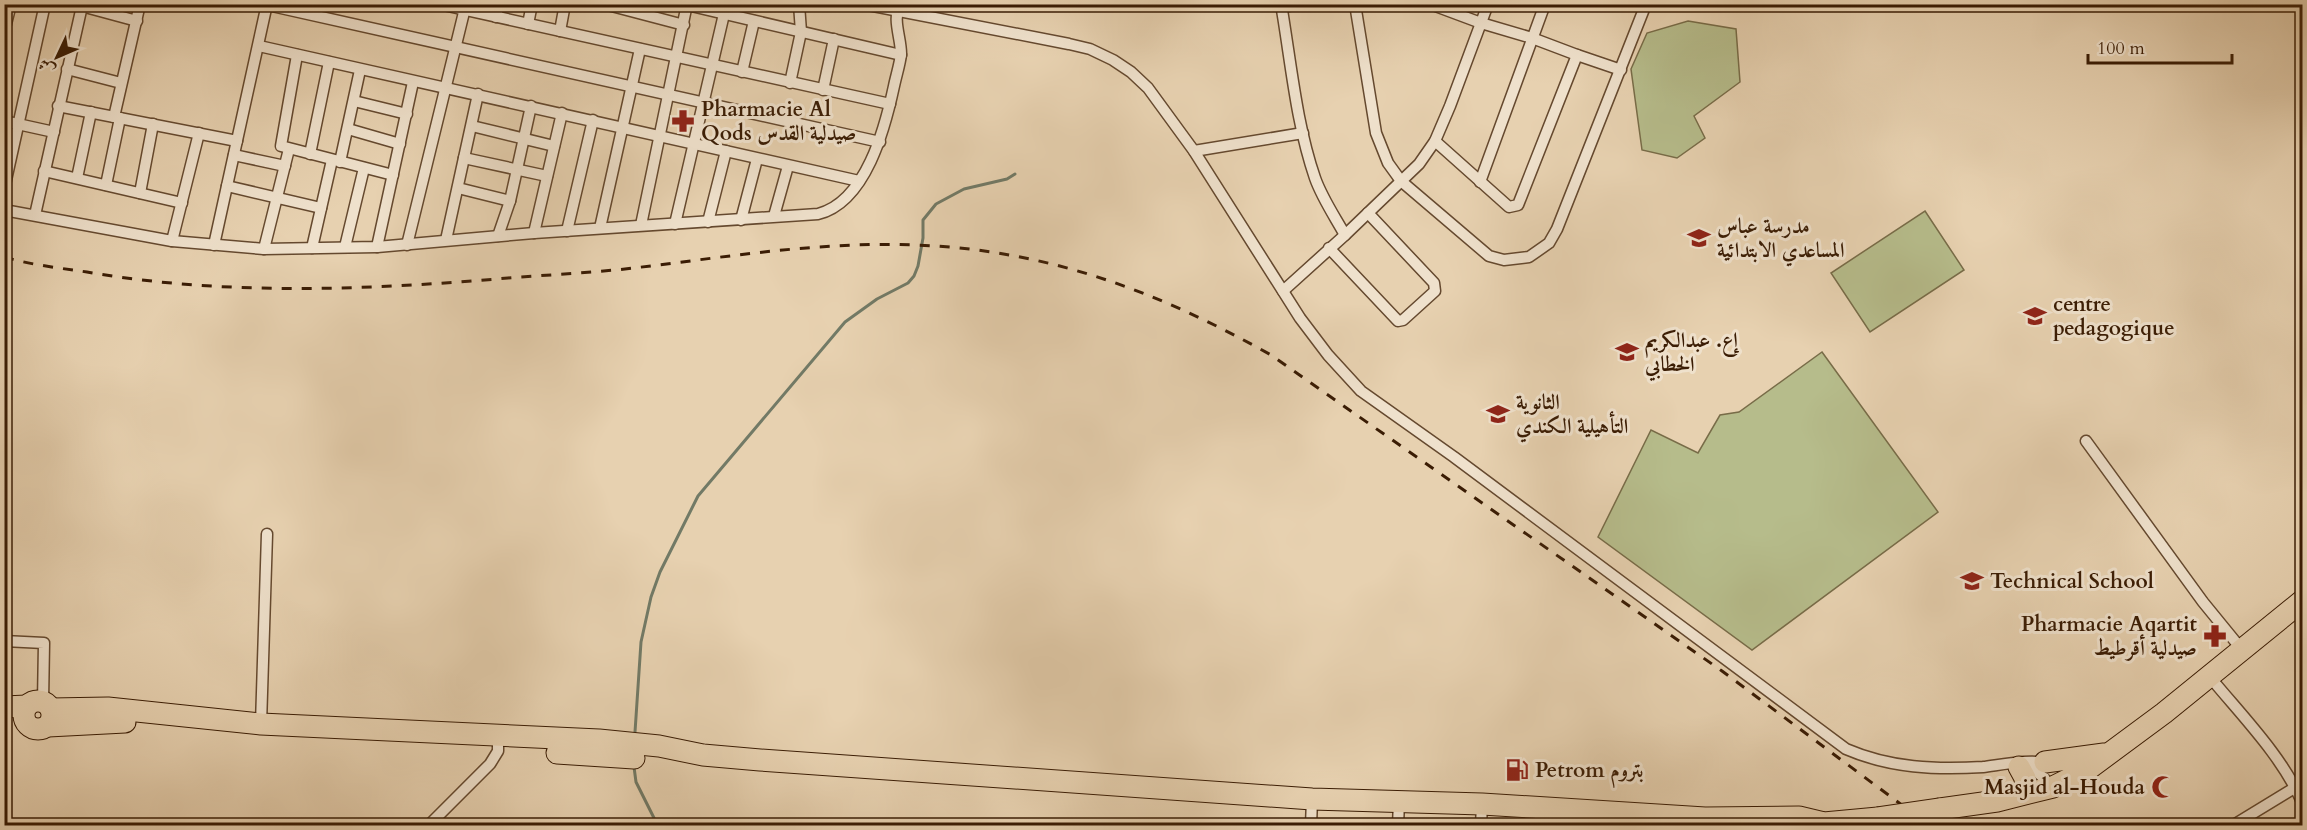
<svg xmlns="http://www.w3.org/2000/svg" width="2307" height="830" viewBox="0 0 2307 830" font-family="Cardo,Amiri,serif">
	<rect width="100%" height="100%" fill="#e7d1b0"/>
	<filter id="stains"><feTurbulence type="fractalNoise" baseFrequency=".00333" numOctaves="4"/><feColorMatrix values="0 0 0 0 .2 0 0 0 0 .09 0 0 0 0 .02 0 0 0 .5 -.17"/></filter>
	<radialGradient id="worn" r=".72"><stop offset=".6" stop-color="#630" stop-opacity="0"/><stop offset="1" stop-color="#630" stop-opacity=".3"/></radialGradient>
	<!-- green -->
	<g fill="#b6bc8b" stroke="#786c48" stroke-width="1.5">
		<path d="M1688,21L1736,29L1740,82L1694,116L1705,138L1677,158L1642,150L1631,69L1647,33Z"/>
		<path d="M1925,211L1964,270L1870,332L1831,273Z"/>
		<path d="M1822,352L1938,512L1752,650L1598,537L1651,430L1698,453L1720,415L1739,412Z"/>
	</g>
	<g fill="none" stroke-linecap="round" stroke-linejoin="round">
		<!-- stream -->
		<g stroke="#727a66" stroke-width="3">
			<path d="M635,732L641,642L651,597L660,572L698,496L845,322L877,299L908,283L914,276L918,266L923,238V220L936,204L964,189L1007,179L1015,174"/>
			<path d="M634,767L636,782L658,826"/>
		</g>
		<!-- street casing -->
		<g stroke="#65492f" stroke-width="13">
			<g id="street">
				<path d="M74,4L137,21"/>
				<path d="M263,4L880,142"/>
				<path d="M439,4L890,104"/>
				<path d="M604,4L684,25"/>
				<path d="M863,4L1069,44L1090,49L1113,60L1131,72L1148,88L1194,151L1300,318L1328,355L1361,391L1454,457L1846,749C1890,768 1936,770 1983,767C2000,765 2033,758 2048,764"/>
				<path d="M1281,4C1291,62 1296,123 1315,178C1322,198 1335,217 1345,235"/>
				<path d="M1355,4L1376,133L1388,163L1401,181L1489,256L1504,260L1529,257L1549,243L1557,229L1646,4"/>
				<path d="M1430,4L1481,23L1532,38L1577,55L1518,205L1509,207L1435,141"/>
				<path d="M687,5L901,55"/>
				<path d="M1281,7L1301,4"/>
				<path d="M496,17L499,4"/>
				<path d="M528,24L532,4"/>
				<path d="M560,31L565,4"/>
				<path d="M4,32L11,4"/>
				<path d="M259,46L859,181"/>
				<path d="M297,55L281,146L393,175"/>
				<path d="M1577,55L1621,70"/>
				<path d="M67,69L121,83"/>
				<path d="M742,72L754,21"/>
				<path d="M790,83L801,32L799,4"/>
				<path d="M823,90L834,39"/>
				<path d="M354,101L407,114"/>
				<path d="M58,106L237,141"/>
				<path d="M114,117L140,4"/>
				<path d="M4,121L54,132"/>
				<path d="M472,126L554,146"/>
				<path d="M348,129L400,144"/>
				<path d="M1194,151L1303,133"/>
				<path d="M310,154L329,62"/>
				<path d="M234,155L285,166"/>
				<path d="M464,158L547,176"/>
				<path d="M340,162L360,70"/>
				<path d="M44,171L182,203"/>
				<path d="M77,178L91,112"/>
				<path d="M1480,182L1545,4"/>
				<path d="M106,185L120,118"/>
				<path d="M227,186L321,208"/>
				<path d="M458,188L510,201"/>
				<path d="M4,189L45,4"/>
				<path d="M140,193L153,124"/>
				<path d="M4,210L172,241L264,249L377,247L534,233L818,214C866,202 885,128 894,86C896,76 900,64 901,54C901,37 892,20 900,4"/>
				<path d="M35,215L82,6"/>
				<path d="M774,216L788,166"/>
				<path d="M741,220L757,159"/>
				<path d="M708,222L726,151"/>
				<path d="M675,224L724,14"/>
				<path d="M641,225L687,4"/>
				<path d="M600,228L640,49"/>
				<path d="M567,231L593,120"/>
				<path d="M534,233L562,113"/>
				<path d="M498,236L510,201L531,106"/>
				<path d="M446,240L478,94"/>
				<path d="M172,241L199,133"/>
				<path d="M214,245L267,4"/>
				<path d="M407,245L466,4"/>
				<path d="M345,247L364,168"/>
				<path d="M377,247L413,82"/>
				<path d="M312,248L332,160"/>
				<path d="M1329,248L1398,321L1403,320L1435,291L1434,283L1368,213"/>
				<path d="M264,249L289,149"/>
				<path d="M1283,291L1345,235L1419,164L1435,141L1450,106L1488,4"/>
				<path d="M2086,441L2203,602L2243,651"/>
				<path d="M4,641L44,643L43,702"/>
				<path d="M2210,677C2242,716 2282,756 2302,802"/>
				<path d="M261,724L267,534"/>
				<path d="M2019,767L2036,771L2053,787"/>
				<path d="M428,826L490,764L498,751V737"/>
				<path d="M1311,826L1312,799"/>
				<path d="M1398,826L1399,801"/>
				<path d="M1481,826L1482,804"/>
				<path d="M1545,826L1547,809"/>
				<path d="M2232,826L2296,787"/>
			</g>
		</g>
		<!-- highway casing -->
		<g stroke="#3a1c04" stroke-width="23">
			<g id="highway">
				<circle cx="38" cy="715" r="14"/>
				<path d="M4,707L27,706"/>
				<path d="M51,709L108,708L261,724L599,740L659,746L703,755L760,760L1312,799L1482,804L1705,818L1799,817L1824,823L1878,818"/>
				<path d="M48,726L125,722"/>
				<path d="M557,753L634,758"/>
				<path d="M2045,762L2104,754"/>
				<path d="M2019,767L2025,778L2026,793"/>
				<path d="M1940,809L1997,801L2053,787L2087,770L2164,713L2302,601"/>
			</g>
		</g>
		<!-- street -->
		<use href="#street" stroke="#efe1cc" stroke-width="10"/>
		<!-- highway -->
		<use href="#highway" stroke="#e7d1b0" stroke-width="21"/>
		<!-- rail -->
		<path stroke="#3a1c04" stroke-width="3" stroke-dasharray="10 10" stroke-linecap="butt" d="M4,257C31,265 60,268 87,272C226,296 368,290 508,278C547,275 586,273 625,269C721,258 818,241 916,245C1048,250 1157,291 1271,355L1722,671L1930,826"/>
		<!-- highway-bridge casing -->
		<g stroke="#3a1c04" stroke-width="23" stroke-linecap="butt">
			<path id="highway-bridge" d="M1878,818L1940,809"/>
		</g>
		<!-- highway-bridge -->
		<use href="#highway-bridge" stroke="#e7d1b0" stroke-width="21"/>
	</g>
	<!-- icons -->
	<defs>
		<g id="pharmacy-bare" transform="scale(1.8)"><path d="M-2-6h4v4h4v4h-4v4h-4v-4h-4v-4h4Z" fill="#8f2418" stroke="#efe1cc" stroke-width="2.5" paint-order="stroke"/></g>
		<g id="school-bare" transform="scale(1.8)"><path d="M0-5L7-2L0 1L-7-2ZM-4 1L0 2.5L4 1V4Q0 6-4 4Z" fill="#8f2418" stroke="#efe1cc" stroke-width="2.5" paint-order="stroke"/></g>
		<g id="university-bare" transform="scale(1.8)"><path d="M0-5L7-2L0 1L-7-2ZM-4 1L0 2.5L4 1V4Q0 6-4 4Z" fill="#8f2418" stroke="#efe1cc" stroke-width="2.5" paint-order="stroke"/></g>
		<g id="fuel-bare" transform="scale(1.8)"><path d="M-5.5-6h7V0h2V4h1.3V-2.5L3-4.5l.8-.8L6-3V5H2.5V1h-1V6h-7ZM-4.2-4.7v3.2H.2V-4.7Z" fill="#8f2418" stroke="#efe1cc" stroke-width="2.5" paint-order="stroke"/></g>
		<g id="mosque-bare" transform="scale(1.8)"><path d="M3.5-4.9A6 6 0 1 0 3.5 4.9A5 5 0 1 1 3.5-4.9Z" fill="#8f2418" stroke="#efe1cc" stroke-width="2.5" paint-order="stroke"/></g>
	</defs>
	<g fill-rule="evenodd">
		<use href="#pharmacy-bare" x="683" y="121"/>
		<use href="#school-bare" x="1699" y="238"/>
		<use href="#university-bare" x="2035" y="316"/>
		<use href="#school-bare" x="1627" y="352"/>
		<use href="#school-bare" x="1498" y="414"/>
		<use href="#university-bare" x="1972" y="581"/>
		<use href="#pharmacy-bare" x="2215" y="636"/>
		<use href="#fuel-bare" x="1517" y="770"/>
		<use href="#mosque-bare" x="2163" y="787"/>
	</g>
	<g text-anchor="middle" stroke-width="6" stroke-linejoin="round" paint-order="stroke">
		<!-- poi labels -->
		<g font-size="21" font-weight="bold" fill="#3a1c04" stroke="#efe1cc" text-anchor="start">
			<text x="701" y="116">Pharmacie Al<tspan x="701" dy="24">Qods صيدلية القدس</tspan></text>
			<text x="1717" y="233">مدرسة عباس<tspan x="1717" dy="24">المساعدي الابتدائية</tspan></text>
			<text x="2053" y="311">centre<tspan x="2053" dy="24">pedagogique</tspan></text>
			<text x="1645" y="347">إع. عبدالكريم<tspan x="1645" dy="24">الخطابي</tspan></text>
			<text x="1516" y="409">الثانوية<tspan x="1516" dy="24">التأهيلية الكندي</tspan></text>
			<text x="1990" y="588">Technical School</text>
			<text x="2197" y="631" text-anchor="end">Pharmacie Aqartit<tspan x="2197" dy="24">صيدلية أقرطيط</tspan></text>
			<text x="1535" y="777">Petrom بتروم</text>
			<text x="2145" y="794" text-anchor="end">Masjid al-Houda</text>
		</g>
	</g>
	<!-- margin -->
	<rect width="2307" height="830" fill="none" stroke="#e7d1b0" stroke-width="24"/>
	<rect x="6" y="6" width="2295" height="818" fill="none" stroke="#3a1c04" stroke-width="3"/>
	<rect x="12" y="12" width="2283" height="806" fill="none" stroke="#3a1c04" stroke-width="1.5"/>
	<!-- north arrow -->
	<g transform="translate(57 57) rotate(226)" stroke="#efe1cc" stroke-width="4.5" paint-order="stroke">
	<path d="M0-4.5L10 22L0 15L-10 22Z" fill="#3a1c04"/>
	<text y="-9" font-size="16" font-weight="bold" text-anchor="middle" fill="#3a1c04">ش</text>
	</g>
	<!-- scale -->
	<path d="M2088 54v9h144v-9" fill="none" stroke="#3a1c04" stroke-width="3"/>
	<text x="2097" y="54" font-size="18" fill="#3a1c04" stroke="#efe1cc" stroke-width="4.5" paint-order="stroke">100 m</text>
	<rect width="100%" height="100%" filter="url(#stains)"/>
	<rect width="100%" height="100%" fill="url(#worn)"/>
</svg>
